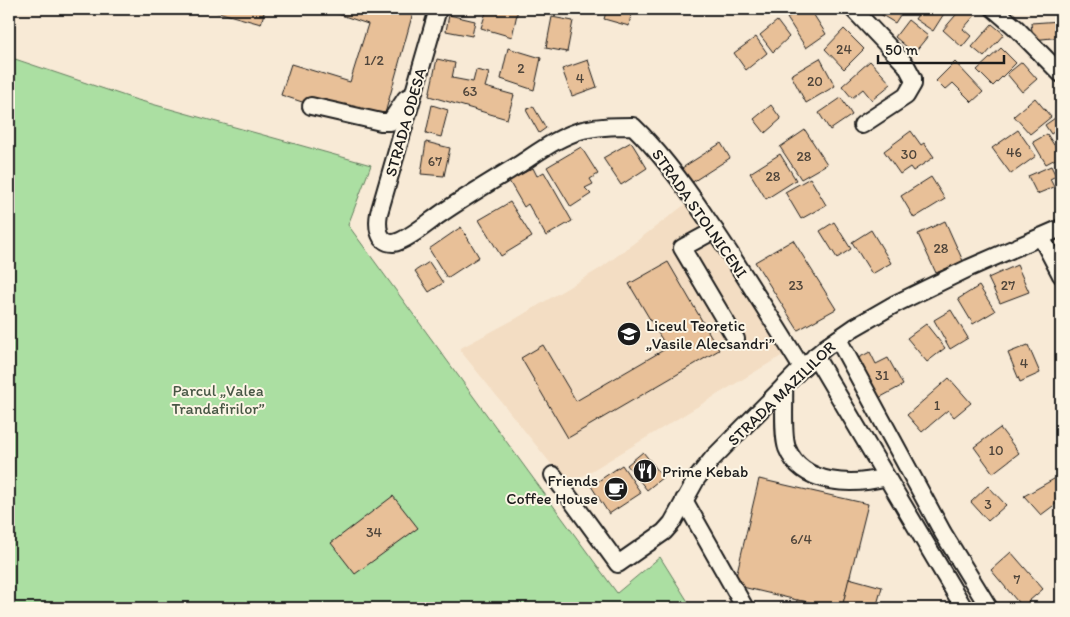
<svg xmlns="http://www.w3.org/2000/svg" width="1070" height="617" viewBox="0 0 1070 617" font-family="Itim,sans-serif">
	<rect width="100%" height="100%" fill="#f8ead6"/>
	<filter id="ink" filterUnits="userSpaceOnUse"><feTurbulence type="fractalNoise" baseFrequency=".02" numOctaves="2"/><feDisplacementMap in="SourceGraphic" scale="10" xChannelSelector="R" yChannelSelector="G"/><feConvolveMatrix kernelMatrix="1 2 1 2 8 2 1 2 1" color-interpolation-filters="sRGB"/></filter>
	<g filter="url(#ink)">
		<!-- built -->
		<path fill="#f3ddc3" d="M687,203L783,355L568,485L459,349L517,318L601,268Z"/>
		<!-- green -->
		<path fill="#abdfa2" stroke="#647e5f" d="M9,57L134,99L371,165L348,225L617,593L660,557L692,608H9Z"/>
		<!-- building -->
		<g fill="#e8c098" stroke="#1c1c1c">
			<path d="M207,9H265L261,24Z"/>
			<path d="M323,9H414L381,128L281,95L291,64L350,82L368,24Z"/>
			<path d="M487,9H518L512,37L481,28Z"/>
			<path d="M607,9H632L629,26L604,19Z"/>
			<path d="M800,9H810L826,34L806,48L787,18Z"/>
			<path d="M872,9H904L895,23Z"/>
			<path d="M922,9H940L945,12L933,31L915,19Z"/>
			<path d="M961,9H969L976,14L963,29L971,36L962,47L943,30Z"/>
			<path d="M449,15L475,21L472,36L446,31Z"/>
			<path d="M552,17L573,21L567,52L546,48Z"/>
			<path d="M908,20L928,36L914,53L895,37Z"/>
			<path d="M777,21L789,37L773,52L760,35Z"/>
			<path d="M1061,21V37L1033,40L1031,23Z"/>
			<path d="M992,24L1004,34L984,57L972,47Z"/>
			<path d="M844,29L864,49L844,69L825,49Z"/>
			<path d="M756,37L767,53L746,70L734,53Z"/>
			<path d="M508,48L541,58L534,90L501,79Z"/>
			<path d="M1001,48L1016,63L993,86L977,70Z"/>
			<path d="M820,58L835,86L806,103L791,75Z"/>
			<path d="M437,59L455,63L452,78L473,82L476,70L489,73L485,87L514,95L507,119L429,96Z"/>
			<path d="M588,60L597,87L572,96L562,69Z"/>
			<path d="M870,61L891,84L872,100L863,89L852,98L842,86Z"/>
			<path d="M955,62L983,92L972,102L953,83L945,90L936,81Z"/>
			<path d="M1022,62L1037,79L1022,92L1007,74Z"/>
			<path d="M841,98L852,115L830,130L819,113Z"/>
			<path d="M1035,98L1051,117L1030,134L1014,116Z"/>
			<path d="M432,105L448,110L441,137L426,133Z"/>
			<path d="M771,105L781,119L765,133L754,119Z"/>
			<path d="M533,106L546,128L539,133L526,110Z"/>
			<path d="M1061,114V127L1051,134L1045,125Z"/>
			<path d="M805,130L827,164L801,179L780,147Z"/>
			<path d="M1018,130L1036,156L1011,174L992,148Z"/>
			<path d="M911,131L921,145L924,143L934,157L913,171L910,167L900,174L884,151Z"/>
			<path d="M1047,134L1054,145L1058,143L1061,149V156L1046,164L1033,142Z"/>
			<path d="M426,142L450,148L444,176L421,174Z"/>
			<path d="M631,142L647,168L621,185L603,158Z"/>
			<path d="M721,143L730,158L691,183L682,168Z"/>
			<path d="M581,147L598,174L590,179L593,184L585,188L591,194L571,207L547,167Z"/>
			<path d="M780,154L796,180L766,199L750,173Z"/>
			<path d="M1051,166L1056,176L1050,179L1054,187L1037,194L1028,176Z"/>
			<path d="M533,168L537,176L544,172L572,221L546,236L528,204L524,207L509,181Z"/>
			<path d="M931,177L945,199L914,218L901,196Z"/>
			<path d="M810,178L826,205L801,219L785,192Z"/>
			<path d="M510,202L532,237L501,256L479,220Z"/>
			<path d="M945,221L963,261L936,273L918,234Z"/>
			<path d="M834,222L851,249L837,258L820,231Z"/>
			<path d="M461,227L479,257L447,278L429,249Z"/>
			<path d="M871,230L891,263L872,274L852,242Z"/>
			<path d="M793,240L836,309L798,330L755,262Z"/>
			<path d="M429,262L443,283L429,292L415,271Z"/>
			<path d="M668,262L719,350L568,438L521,358L543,345L576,401L667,348L629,284Z"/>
			<path d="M1017,265L1029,292L1000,303L988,278Z"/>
			<path d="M979,286L995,311L973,324L958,299Z"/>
			<path d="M951,310L968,338L950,349L934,320Z"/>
			<path d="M926,324L945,348L927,362L907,338Z"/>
			<path d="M1028,345L1040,373L1020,382L1008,353Z"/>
			<path d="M870,352L876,364L888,358L903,385L879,398L858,358Z"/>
			<path d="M949,378L971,403L954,417L948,410L922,432L907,415Z"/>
			<path d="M1000,428L1019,453L993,473L974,447Z"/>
			<path d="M643,452L663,477L647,490L627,465Z"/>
			<path d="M622,465L641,493L609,514L591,486Z"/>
			<path d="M1061,475V510L1057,503L1041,515L1024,496Z"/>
			<path d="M759,479L868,504L842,608L797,600L734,585Z"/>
			<path d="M988,486L1006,505L988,521L971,502Z"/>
			<path d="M393,496L418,528L355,574L331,543Z"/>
			<path d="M1011,552L1043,589L1022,607L991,570Z"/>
			<path d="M849,578L882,587L876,608H842Z"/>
			<path d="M797,600L836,608H795Z"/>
		</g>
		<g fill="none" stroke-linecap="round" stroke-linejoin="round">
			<!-- minor casing -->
			<g stroke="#1c1c1c" stroke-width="20">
				<g id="minor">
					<path d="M438,9L379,213C377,224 377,243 393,243C405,242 429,222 439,215C465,197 492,181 520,164C540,151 560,136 583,130C600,126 616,126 633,126C662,154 685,186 707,219C740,267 771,318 802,368"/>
					<path d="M853,9L906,65L913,78V84L906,96L862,125"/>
					<path d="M994,9L1016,28L1061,74"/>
					<path d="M311,106L381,122H390L406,98"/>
					<path d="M715,230L682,248L736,339"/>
					<path d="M1041,237L1061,275"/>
					<path d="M838,339L943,533L989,608"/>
					<path d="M815,356L964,608"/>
					<path d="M784,386C785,402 782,434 787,448C802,486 854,486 886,477"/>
					<path d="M553,475L618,564L664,532L672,523L697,478L713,458L802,368L826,347L855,327L895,304L969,268L1061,228"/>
					<path d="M684,500L745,608"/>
				</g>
			</g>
			<!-- minor -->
			<use href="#minor" stroke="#fcf5e5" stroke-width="16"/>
		</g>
	</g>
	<!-- icons -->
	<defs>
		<g id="school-disc" transform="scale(1.25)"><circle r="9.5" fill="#1c1c1c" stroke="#fcf5e5"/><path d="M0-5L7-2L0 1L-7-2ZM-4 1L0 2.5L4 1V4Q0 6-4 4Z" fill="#fff"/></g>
		<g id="restaurant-disc" transform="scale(1.25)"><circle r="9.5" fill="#1c1c1c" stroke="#fcf5e5"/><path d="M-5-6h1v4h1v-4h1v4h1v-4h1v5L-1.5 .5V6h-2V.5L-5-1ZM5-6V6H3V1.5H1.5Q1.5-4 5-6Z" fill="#fff"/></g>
		<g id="cafe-disc" transform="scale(1.25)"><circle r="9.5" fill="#1c1c1c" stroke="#fcf5e5"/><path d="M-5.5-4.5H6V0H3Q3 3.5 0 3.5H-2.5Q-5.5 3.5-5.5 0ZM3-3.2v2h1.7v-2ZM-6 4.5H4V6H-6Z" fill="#fff"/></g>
	</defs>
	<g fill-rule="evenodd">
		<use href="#school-disc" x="629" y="334"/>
		<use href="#restaurant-disc" x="645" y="471"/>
		<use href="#cafe-disc" x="616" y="489"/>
	</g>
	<g text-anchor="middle" stroke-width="4" stroke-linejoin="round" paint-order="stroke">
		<!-- number labels -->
		<g font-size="14" fill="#4f453b">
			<text x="844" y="54">24</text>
			<text x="374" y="65">1/2</text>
			<text x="521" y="73">2</text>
			<text x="580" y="83">4</text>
			<text x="815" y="86">20</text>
			<text x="470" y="96">63</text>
			<text x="1014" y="157">46</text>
			<text x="909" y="159">30</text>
			<text x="804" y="161">28</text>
			<text x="435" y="166">67</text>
			<text x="773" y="181">28</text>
			<text x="941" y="253">28</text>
			<text x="796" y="290">23</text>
			<text x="1008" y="290">27</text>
			<text x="1024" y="368">4</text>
			<text x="882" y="380">31</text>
			<text x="937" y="410">1</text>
			<text x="996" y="455">10</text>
			<text x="988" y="509">3</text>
			<text x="374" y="537">34</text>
			<text x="801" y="544">6/4</text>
			<text x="1017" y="584">7</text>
		</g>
		<!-- street labels -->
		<g font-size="16" fill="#1c1c1c" stroke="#fcf5e5">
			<text transform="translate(405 122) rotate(-74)" y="6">STRADA ODESA</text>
			<text transform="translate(700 213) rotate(55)" y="6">STRADA STOLNICENI</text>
			<text transform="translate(781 393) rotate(-44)" y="6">STRADA MAZILILOR</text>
		</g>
		<!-- poi labels -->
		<g font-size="16" fill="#1c1c1c" stroke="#fcf5e5" text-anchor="start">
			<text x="646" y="331">Liceul Teoretic<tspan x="646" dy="18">„Vasile Alecsandri”</tspan></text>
			<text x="662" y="477">Prime Kebab</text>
			<text x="598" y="486" text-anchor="end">Friends<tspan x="598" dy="18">Coffee House</tspan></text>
		</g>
		<!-- park labels -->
		<g font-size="16" fill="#475644" stroke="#fcf5e5">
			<text x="218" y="396">Parcul „Valea<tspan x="218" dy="18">Trandafirilor”</tspan></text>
		</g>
	</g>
	<!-- margin -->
	<rect width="1070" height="617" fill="none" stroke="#fcf5e5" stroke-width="30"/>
	<rect x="15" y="15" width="1040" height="587" fill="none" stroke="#1c1c1c" stroke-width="2" filter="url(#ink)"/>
	<!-- scale -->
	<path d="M878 55v8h126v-8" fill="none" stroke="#1c1c1c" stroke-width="2.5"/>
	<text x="885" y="55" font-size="15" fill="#1c1c1c" stroke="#fcf5e5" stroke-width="4" paint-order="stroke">50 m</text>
</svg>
